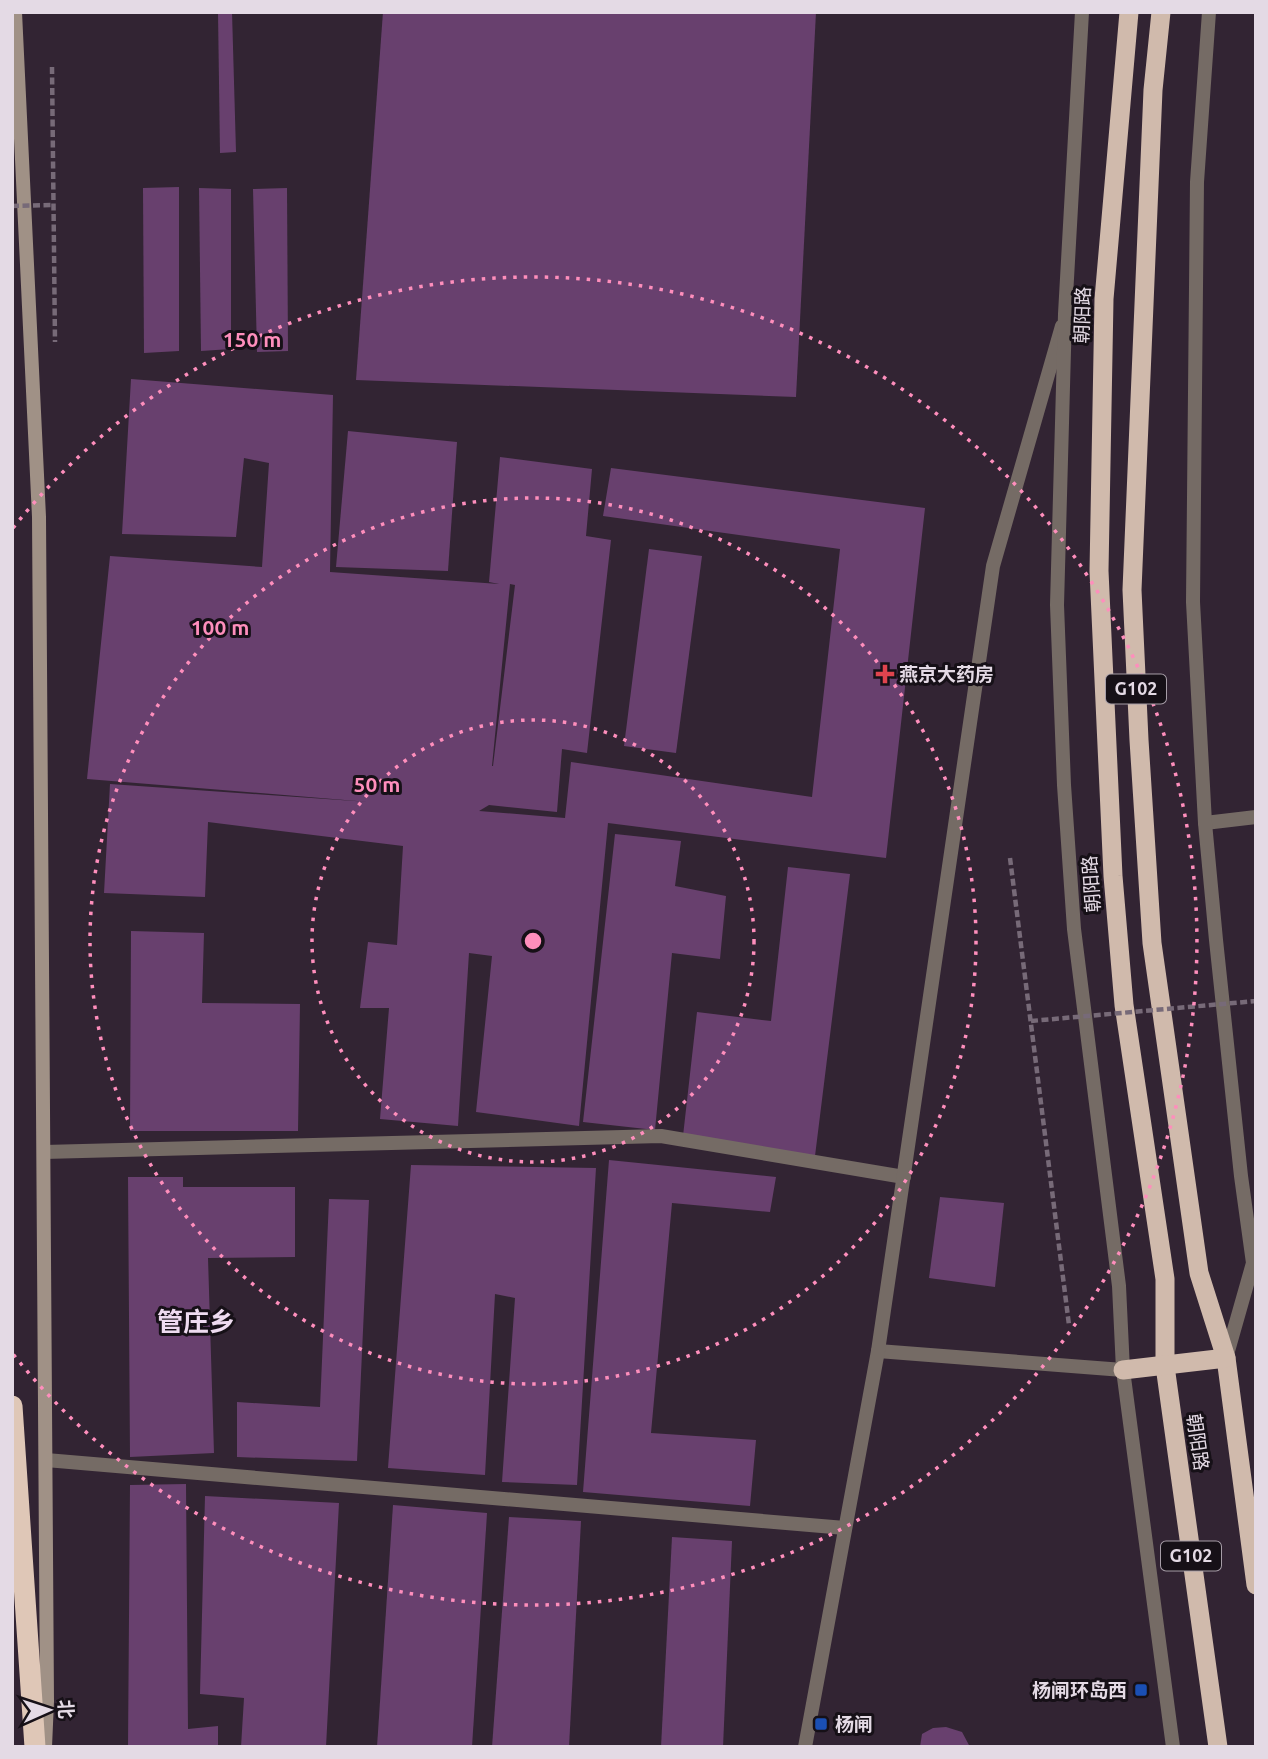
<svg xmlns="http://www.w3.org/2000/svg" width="1268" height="1759" viewBox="0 0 1268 1759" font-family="Ubuntu,'Noto Sans SC',sans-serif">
	<rect width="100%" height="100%" fill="#322433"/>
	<!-- building -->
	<g fill="#68406e" fill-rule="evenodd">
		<path d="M218,12H232L236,152L220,153Z"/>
		<path d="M383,12H816L796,397L356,380Z"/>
		<path d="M179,187V351L144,353L143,188Z"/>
		<path d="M199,188L231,189V349L201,351Z"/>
		<path d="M287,188L288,351L257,352L253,189Z"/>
		<path d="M131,379L333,395L330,572L499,584L489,582L500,457L592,469L586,536L611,540L587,753L562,749L557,812L489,805L479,811L565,818L571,762L812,797L840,549L603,516L611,468L925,508L886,858L608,823L579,1126L476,1112L492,956L469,953L458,1126L380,1119L389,1008H360L368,942L397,945L403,846L208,822L205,897L104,893L110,784L369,802L87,779L110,556L262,567L269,463L244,458L236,537L122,534ZM510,584L515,585L493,766H492Z"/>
		<path d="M348,431L457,442L448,571L336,567Z"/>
		<path d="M649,549L702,556L676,753L624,746Z"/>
		<path d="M615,834L681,841L675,886L726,896L720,959L672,953L655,1130L583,1122Z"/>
		<path d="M788,867L850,874L815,1156L683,1136L697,1012L771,1021Z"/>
		<path d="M131,931L204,933L202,1003L300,1004L298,1131H130Z"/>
		<path d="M609,1160L776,1177L770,1212L672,1203L651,1433L756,1440L750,1506L583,1492Z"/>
		<path d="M411,1165L596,1168L577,1485L502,1482L515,1298L495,1294L485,1475L388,1468Z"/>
		<path d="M128,1177H183V1187H295V1257L208,1258L214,1453L130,1457Z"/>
		<path d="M940,1197L1004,1203L995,1287L929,1278Z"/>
		<path d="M329,1199L369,1200L357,1461L237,1457V1402L320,1407Z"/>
		<path d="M186,1484L188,1729L218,1726V1747H128L130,1485Z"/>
		<path d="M205,1496L339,1503L326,1747H241L244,1698L200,1694Z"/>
		<path d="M393,1505L487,1513L472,1747H377Z"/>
		<path d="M509,1517L581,1521L569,1747H492Z"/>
		<path d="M672,1537L732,1541L723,1747H661Z"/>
		<path d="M946,1727L962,1732L970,1747H920L922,1734L933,1728Z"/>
	</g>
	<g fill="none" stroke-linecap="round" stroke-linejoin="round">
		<!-- path -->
		<g stroke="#776a78" stroke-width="4.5" stroke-dasharray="7 3.5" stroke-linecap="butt">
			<path d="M52,67L55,342"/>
			<path d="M1010,858L1069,1325"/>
		</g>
		<!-- minor -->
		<g stroke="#756b65" stroke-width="14">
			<path d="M1205,823L1256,817"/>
			<path d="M44,1152L661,1136L904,1177"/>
			<path d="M878,1351L1123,1370"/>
			<path d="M46,1460L845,1528"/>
			<path d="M805,1747L878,1351L993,566L1062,326"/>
		</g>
		<!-- tertiary -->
		<g stroke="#756b65" stroke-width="14">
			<path d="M1082,12L1065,314L1057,605L1064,785L1074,929L1119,1286L1123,1370L1173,1747"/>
			<path d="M1209,12L1197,182L1193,602L1205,823L1216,940L1241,1176L1253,1263L1226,1358"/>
		</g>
		<!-- secondary -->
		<path stroke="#a09186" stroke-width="14" d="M15,12L39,517L47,1701L45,1747"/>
		<!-- trunk -->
		<g stroke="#d0baac" stroke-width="19">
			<path d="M1129,12L1104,299L1099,571L1113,876L1124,1005L1165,1279V1366L1218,1747"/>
			<path d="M1161,12L1153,90L1132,590L1139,740L1152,943L1199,1273L1226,1358L1256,1585"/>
			<path d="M1123,1370L1226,1358"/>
		</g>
		<!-- motorway -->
		<path stroke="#dfc7b7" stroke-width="21" d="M12,1406L35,1747"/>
		<!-- path-bridge -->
		<g stroke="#776a78" stroke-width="4.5" stroke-dasharray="7 3.5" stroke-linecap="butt">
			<path d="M12,206L54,205"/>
			<path d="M1031,1021L1256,1001"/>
		</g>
	</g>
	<!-- distance rings -->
	<g fill="none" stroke="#fe8ebc" stroke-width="3.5" stroke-dasharray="3.5 7">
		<circle cx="533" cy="941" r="221"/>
		<circle cx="533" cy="941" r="443"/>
		<path d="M13 528A664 664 0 1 1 13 1354"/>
	</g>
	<!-- markers -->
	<path fill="#e0444e" stroke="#161017" stroke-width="2.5" d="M881.5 663.5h7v7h7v7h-7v7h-7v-7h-7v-7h7z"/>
	<g fill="#1a4fb4" stroke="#161017" stroke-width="2.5">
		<rect x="1134" y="1683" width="14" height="14" rx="3.5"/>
		<rect x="814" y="1717" width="14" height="14" rx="3.5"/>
	</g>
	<g text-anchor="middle" stroke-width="6" stroke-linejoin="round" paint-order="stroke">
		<!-- shield labels -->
		<g fill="#161017" stroke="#a69da7" stroke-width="2">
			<rect x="1106" y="674.5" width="60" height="29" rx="5"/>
			<rect x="1161" y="1541.5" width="60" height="29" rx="5"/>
		</g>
		<g font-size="18" font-weight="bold" fill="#e4dae5">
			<text x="1136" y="695">G102</text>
			<text x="1191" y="1562">G102</text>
		</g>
		<!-- street labels -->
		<g font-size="19" fill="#e4dae5" stroke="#161017">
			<text transform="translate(1082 315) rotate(-88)" y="7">朝阳路</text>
			<text transform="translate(1091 884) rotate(-94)" y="7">朝阳路</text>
			<text transform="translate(1198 1442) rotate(82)" y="7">朝阳路</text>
		</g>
		<!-- poi labels -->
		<g font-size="19" font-weight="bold" fill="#e4dae5" stroke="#161017" text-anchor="start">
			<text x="899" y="681">燕京大药房</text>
			<text x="1127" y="1697" text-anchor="end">杨闸环岛西</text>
			<text x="835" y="1731">杨闸</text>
		</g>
		<!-- district labels -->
		<g font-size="26" font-weight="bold" fill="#eedbf0" stroke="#161017">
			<text x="196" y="1331">管庄乡</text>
		</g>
	</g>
	<circle cx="533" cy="941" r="10" fill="#fe8ebc" stroke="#161017" stroke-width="3.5"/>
	<g font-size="21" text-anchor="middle" font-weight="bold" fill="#fe8ebc" stroke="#161017" stroke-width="6" stroke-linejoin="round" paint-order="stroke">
		<text x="252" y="347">150 m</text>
		<text x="220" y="635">100 m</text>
		<text x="377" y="792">50 m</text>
	</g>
	<!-- border -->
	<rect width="1268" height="1759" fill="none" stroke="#e4dae5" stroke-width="28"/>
	<!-- north arrow -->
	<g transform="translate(49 1710) rotate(87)" stroke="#161017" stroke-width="5" paint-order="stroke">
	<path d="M0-5L12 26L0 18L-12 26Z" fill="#e4dae5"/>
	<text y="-10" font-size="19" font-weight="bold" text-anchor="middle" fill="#e4dae5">北</text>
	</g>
</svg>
